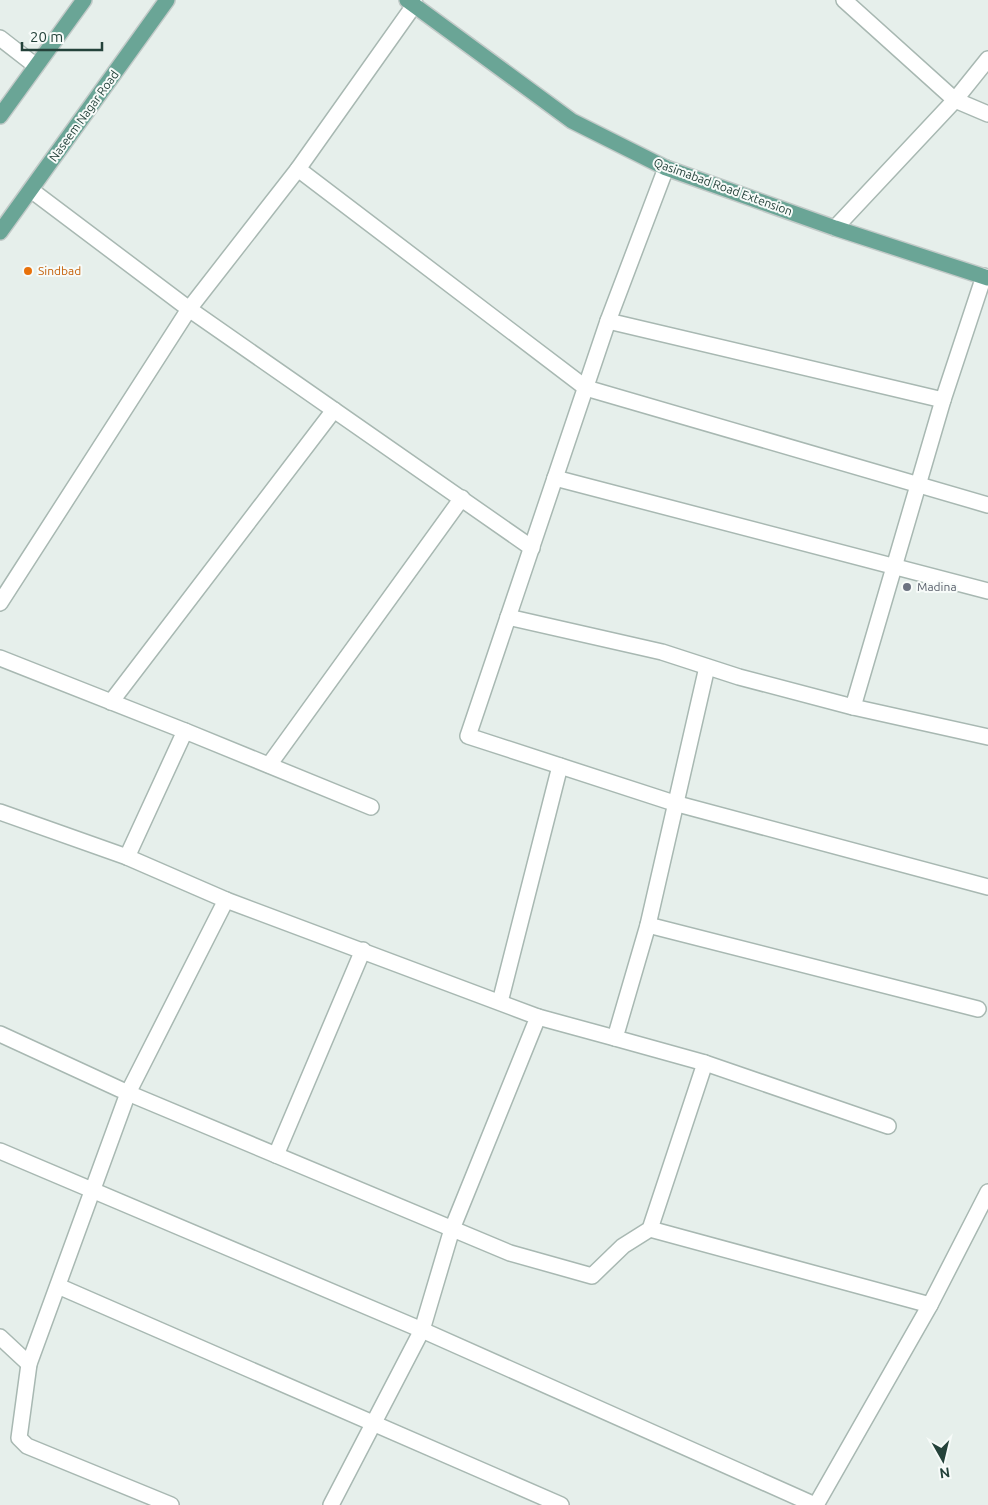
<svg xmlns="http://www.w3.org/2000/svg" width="988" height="1505" viewBox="0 0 988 1505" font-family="Ubuntu,sans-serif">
	<rect width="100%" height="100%" fill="#e6efeb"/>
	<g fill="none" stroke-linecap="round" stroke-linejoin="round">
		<!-- minor casing -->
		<g stroke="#a8b8b2" stroke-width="18">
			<g id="minor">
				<path d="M844,0L955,100L988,114"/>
				<path d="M0,38L36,66"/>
				<path d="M666,168L608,321L468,736L674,803L988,887"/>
				<path d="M298,169L586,388L988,505"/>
				<path d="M31,190L189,309L532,548"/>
				<path d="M835,228L955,100L988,59"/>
				<path d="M608,321L943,400"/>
				<path d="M555,478L988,591"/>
				<path d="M0,603L189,309L298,169L415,4"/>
				<path d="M508,617L662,652L739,677L853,707L943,400L984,276"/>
				<path d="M0,658L185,731L127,857"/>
				<path d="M111,702L334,410"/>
				<path d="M853,707L988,737"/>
				<path d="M185,731L371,807"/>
				<path d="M269,765L462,498"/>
				<path d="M0,812L127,857L226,900L538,1017L452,1229L422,1330L331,1505"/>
				<path d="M226,900L128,1093L510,1253L592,1276L623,1246L650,1229L705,1063L615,1038L648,925L707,667"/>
				<path d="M648,925L978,1009"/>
				<path d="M500,1002L560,766"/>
				<path d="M538,1017L615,1038"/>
				<path d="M0,1034L128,1093L29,1364L19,1438L27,1446L171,1505"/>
				<path d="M705,1063L888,1126"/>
				<path d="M0,1151L422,1330L815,1505"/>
				<path d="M276,1155L363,950"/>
				<path d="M650,1229L930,1305"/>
				<path d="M58,1286L561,1505"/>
				<path d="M0,1337L29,1364"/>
				<path d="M816,1505L930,1305L988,1192"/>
			</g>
		</g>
		<!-- primary casing -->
		<g stroke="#c2cac8" stroke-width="18">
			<g id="primary">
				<path d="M407,0L572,121L666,168L835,228L988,278"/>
				<path d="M0,116L84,0"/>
				<path d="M0,232L167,0"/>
			</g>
		</g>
		<!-- minor -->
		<use href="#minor" stroke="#fff" stroke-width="15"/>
		<!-- primary -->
		<use href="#primary" stroke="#6aa596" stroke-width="15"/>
	</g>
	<!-- markers -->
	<circle fill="#e8710a" stroke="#f7fbf9" stroke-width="2" cx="28" cy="271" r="5"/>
	<circle fill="#6b7280" stroke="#f7fbf9" stroke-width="2" cx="907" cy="587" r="5"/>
	<g text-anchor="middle" stroke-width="4" stroke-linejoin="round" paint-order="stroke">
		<!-- street labels -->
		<g font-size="12" fill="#24423a" stroke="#f7fbf9">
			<text transform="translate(84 116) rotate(-54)" y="4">Naseem Nagar Road</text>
			<text transform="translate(723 187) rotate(20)" y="4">Qasimabad Road Extension</text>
		</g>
		<!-- food labels -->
		<g font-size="12" fill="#c56008" stroke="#f7fbf9" text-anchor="start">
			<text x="38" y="275">Sindbad</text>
		</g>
		<!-- worship labels -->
		<g font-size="12" fill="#5b616d" stroke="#f7fbf9" text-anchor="start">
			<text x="917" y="591">Madina</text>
		</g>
	</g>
	<!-- north arrow -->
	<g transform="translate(943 1460) rotate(172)" stroke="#f7fbf9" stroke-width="4" paint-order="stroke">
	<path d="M0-4L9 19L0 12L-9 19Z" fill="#24423a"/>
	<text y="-8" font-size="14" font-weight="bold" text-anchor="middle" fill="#24423a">N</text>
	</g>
	<!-- scale -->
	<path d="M22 42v8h80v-8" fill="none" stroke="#24423a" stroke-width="2.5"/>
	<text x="30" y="42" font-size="15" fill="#24423a" stroke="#f7fbf9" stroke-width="4" paint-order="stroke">20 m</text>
</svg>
